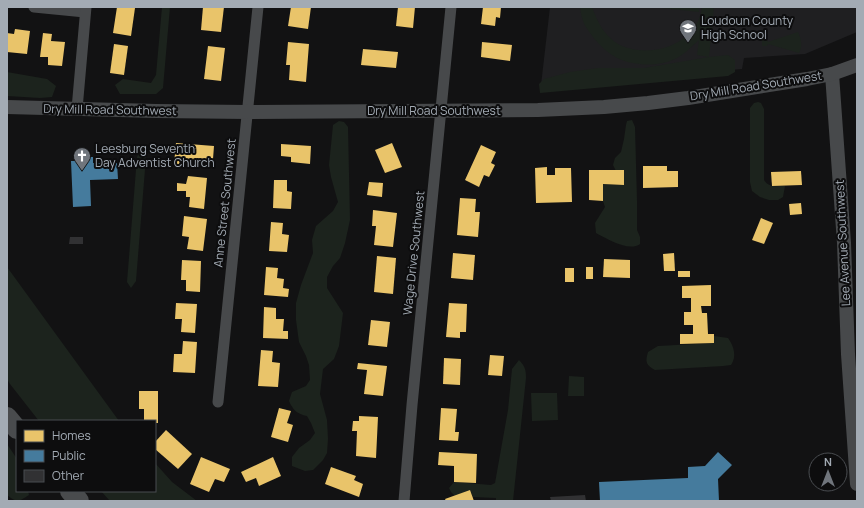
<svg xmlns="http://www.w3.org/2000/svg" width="864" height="508" viewBox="0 0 864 508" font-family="Manrope,sans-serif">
	<rect width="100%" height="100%" fill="#121213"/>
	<!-- built -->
	<path fill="#1f1f21" d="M550,7H857V32L805,54L744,58L742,69L541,85Z"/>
	<!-- green -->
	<g fill="#1c231d">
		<path d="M162,7H170L163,88L156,94H120L115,85L123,79L151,83L156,75Z"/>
		<path d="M580,7H592C597,21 603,33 615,42C622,47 630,49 638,50C662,53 689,42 699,19C701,15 701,11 702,7H714L709,57L728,55L735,60V72L728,76L540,93L539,84L544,79L570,72L598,68H644L709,57L697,55L699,40C691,47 684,55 675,59C658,67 634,66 617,58C606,52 595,41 588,30C583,24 581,15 580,7Z"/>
		<path d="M653,7H699V12Z"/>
		<path d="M798,32C801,38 803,47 799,53L768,44L767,46H762V40H767L768,42Z"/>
		<path d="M7,72L47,79L56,86L52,97L40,98L7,96Z"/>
		<path d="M758,102L761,103L764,109V180C769,188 776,186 785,186L783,197L778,200H769L760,197L752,191L750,182V108L754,103Z"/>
		<path d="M632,120L635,127L637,201V230L640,237V244C629,252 607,239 596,233L595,223L605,207L603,201V184L623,185L613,165L615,158L621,152L624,139L626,125L627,121Z"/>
		<path d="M339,121L344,122L348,127L350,220L345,243L340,258L333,266L327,277V288L343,313L339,346L334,359L323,369L320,394L327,420L328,439L327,453L323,460L313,470L305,471L292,466V457L299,448L310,440L315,433L311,423L307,416C297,414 293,410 289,401L292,392L306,386L310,380L309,365L306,356L299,342L296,320V303L301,285L313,253L312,240L316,226L333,211L338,202L331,177L329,165L333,125Z"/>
		<path d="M141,150L146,157L136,281L131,288L127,282L137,157Z"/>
		<path d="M7,267L119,421H39L10,384L7,379Z"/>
		<path d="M714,336L728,338C734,346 737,357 731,365L723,366L655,370C646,365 645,362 648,352L658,346L714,343Z"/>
		<path d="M519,360C525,366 526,370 526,378L513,501H496V498L473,497L470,490L455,496L451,492L449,488L454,482L491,485L495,483L508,410L512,369Z"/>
		<path d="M569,376L584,377V396H568Z"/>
		<path d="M531,393H557L558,420L532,421Z"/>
		<path d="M7,444L17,459V491H28L29,495C18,502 17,503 7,495Z"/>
		<path d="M155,463L172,482L197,501H110L101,491H155Z"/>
	</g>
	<!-- homes -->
	<g fill="#e9c46a">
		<path d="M117,7L135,8L131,36L113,33Z"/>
		<path d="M203,7H224L221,32L201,30Z"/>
		<path d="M291,7H311L308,29L288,26Z"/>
		<path d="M398,7H415L413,28L396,26Z"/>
		<path d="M483,7H501L500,18L496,17L495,26L481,24Z"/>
		<path d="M15,29L30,31L27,54L7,52V33L14,34Z"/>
		<path d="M43,33L52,34L51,41L65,42L62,66L48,65V57H40Z"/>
		<path d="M288,42L309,44L306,82L289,80L290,65H286Z"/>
		<path d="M482,42L512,45L510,61L481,57Z"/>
		<path d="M114,44L128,46L124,75L110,73Z"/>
		<path d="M208,46L225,48L221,81L204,79Z"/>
		<path d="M363,49L398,52L396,68L361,65Z"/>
		<path d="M176,143L214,146L213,159H202L201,166L174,164Z"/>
		<path d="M392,143L402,167L385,173L375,150Z"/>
		<path d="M281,144L311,146L310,164L291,162V157L281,156Z"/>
		<path d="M481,145L496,152L491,163L495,165L489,177L484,175L479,187L465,180Z"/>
		<path d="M643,166H667V171H678V187L643,188Z"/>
		<path d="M547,167V175H555V168H571L572,202L536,203L535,168Z"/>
		<path d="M589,170H624V185L603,184V201L589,200Z"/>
		<path d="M801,171L802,185L772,186L771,172Z"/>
		<path d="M188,176L207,178L204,209L189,207L190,197H186V191H177V183L186,184Z"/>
		<path d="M274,180H287V191L292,192L291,209L273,208Z"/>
		<path d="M369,182L383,183L382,197L367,195Z"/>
		<path d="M460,198L476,199L475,212H480L478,237L457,235Z"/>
		<path d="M801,203L802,214L790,215L789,204Z"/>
		<path d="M373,210L397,213L393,247L374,245L376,226H372Z"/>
		<path d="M184,216L207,219L203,251L187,249L189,237L182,236Z"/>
		<path d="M761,218L773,223L764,244L752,240Z"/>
		<path d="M271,222L283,223L282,234L289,235L287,252L269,251Z"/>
		<path d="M453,253L475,255L473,280L451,278Z"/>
		<path d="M674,253L675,271H664L663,254Z"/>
		<path d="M377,256L396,258L393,294L374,292Z"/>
		<path d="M604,259L630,260V278L603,277Z"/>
		<path d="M182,260L201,261L200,292L186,291V280H181Z"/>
		<path d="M266,267L278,268L277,278L284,279L283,288L289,289L288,297L264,295Z"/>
		<rect x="586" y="267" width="7" height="12"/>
		<rect x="565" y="268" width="9" height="14"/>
		<rect x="678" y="271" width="12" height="6"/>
		<path d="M711,285V306H701L702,313H707L708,334H714V343L680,344V334H693V325H684V312H691V298H682V286Z"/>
		<path d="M176,303L197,304L195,333L181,332L182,319H175Z"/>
		<path d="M449,303L467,304L466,332H460V338L446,337Z"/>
		<path d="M264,307L276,308V319H284L283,331H288V339L263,338Z"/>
		<path d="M371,320L390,322L387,347L368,345Z"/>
		<path d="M183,341L197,342L195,373L173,372L174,354H182Z"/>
		<path d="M261,350L273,351L272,362L280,363L278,387L258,386Z"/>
		<path d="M490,355L504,356L502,376L488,375Z"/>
		<path d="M444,358L461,359L460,385L443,384Z"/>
		<path d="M358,363L387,366L383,396L364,394L367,370L357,369Z"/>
		<path d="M139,391H158V423H155V421H144V409H139Z"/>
		<path d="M279,408L291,411L287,423L293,425L288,442L271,437Z"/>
		<path d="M441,408L457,409L455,432H459L458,441L439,440Z"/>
		<path d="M359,416L378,417L376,458L356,456L357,431H352L353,421H359Z"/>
		<path d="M166,430L192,454L178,469L155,449V442Z"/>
		<path d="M439,452L477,454L476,483L454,482V466L438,465Z"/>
		<path d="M201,457L230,469L224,482L215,479L209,492L190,484Z"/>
		<path d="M273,457L281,476L259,486L256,478L246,482L241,472Z"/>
		<path d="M331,467L356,476L354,480L363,484L359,497L325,484Z"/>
		<path d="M470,490L474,501H446L445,499Z"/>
	</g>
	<!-- public -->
	<g fill="#457b9d">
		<path d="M81,157H93V163H117L118,179L90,180L91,206L73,207L71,161H82Z"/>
		<path d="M718,452L732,465L718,479L719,501H600L599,482L688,478V467L705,466Z"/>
	</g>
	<!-- building -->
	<g fill="#313133">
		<path d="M70,237H83V244H69Z"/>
		<path d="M585,495L586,501H551L550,497Z"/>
	</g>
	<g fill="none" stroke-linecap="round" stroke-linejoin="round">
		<!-- minor -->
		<g stroke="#47494b" stroke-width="11">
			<path d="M34,7L85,12"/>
			<path d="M77,109L86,7"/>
			<path d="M218,402L258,7"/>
			<path d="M404,501L412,405L451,7"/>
		</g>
		<!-- tertiary -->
		<g stroke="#47494b" stroke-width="14">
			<path d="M832,74L844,243L848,354L857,484"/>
			<path d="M7,107L156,111L248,112L538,110L604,107L648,103L688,98L807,79L832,74L857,65"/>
		</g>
		<!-- motorway -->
		<g stroke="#494b4d" stroke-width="20">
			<path d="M7,417L17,429"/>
			<path d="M70,491L79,501"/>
		</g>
	</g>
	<!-- icons -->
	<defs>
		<g id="school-pin" transform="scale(0.9)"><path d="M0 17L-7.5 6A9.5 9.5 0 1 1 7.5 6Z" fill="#70757c" stroke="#0d0d0e"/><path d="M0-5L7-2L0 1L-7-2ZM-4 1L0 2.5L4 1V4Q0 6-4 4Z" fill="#fff"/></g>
		<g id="church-pin" transform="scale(0.9)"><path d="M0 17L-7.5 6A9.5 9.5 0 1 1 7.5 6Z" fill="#70757c" stroke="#0d0d0e"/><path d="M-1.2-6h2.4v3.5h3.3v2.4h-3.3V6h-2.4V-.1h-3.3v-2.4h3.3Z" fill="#fff"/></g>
	</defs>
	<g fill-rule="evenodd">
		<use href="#school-pin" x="688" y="28"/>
		<use href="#church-pin" x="82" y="156"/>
	</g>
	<g text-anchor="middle" stroke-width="4" stroke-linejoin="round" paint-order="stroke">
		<!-- poi labels -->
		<g font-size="12" fill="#a3abb4" stroke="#0d0d0e" text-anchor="start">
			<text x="701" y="25">Loudoun County<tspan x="701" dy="14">High School</tspan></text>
			<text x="95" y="153">Leesburg Seventh<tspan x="95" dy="14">Day Adventist Church</tspan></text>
		</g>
		<!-- street labels -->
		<g font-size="12" fill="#a3abb4" stroke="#0d0d0e">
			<text transform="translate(756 86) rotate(-9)" y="4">Dry Mill Road Southwest</text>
			<text transform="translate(110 110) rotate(1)" y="4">Dry Mill Road Southwest</text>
			<text x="434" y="115">Dry Mill Road Southwest</text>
			<text transform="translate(225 203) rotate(-84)" y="4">Anne Street Southwest</text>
			<text transform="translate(843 243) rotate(-93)" y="4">Lee Avenue Southwest</text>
			<text transform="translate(414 253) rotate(-84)" y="4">Wage Drive Southwest</text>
		</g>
	</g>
	<!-- border -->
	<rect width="864" height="508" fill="none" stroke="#a3abb4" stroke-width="16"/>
	<!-- legend -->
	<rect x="16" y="420" width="140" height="72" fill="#0d0d0e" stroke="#494c50"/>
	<rect x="24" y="430" width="20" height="12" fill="#e9c46a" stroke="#494c50"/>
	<text x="52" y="440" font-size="12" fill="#a3abb4">Homes</text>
	<rect x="24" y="450" width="20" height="12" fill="#457b9d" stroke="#494c50"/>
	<text x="52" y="460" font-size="12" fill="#a3abb4">Public</text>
	<rect x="24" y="470" width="20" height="12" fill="#313133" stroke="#494c50"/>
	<text x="52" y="480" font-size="12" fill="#a3abb4">Other</text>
	<!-- north arrow -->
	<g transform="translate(828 472)"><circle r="19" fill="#0d0d0e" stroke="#494c50"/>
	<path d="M0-3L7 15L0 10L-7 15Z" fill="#70757c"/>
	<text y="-6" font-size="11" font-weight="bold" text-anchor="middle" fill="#a3abb4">N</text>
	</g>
</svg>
